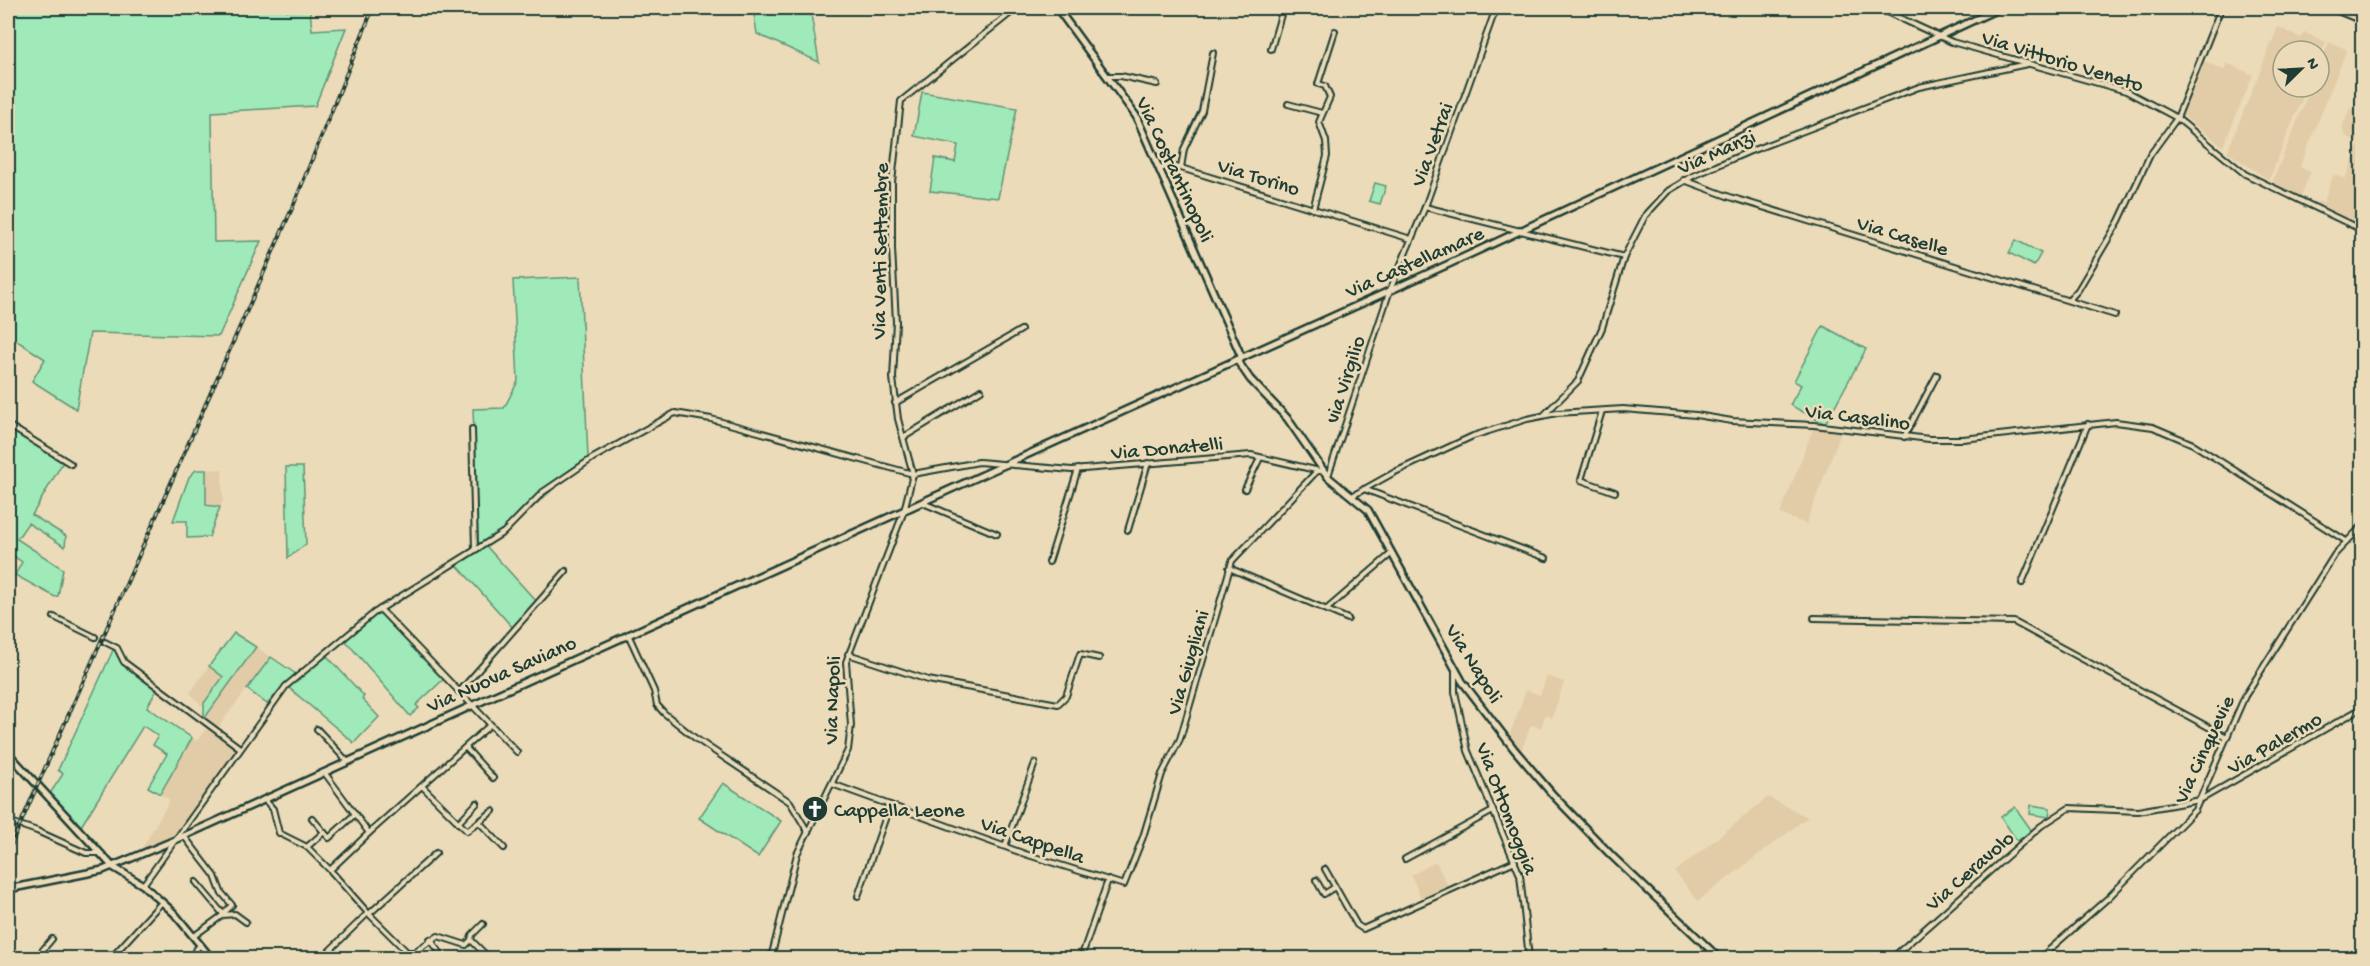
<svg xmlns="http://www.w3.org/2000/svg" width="2370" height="966" viewBox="0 0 2370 966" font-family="'Gochi Hand',sans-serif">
	<rect width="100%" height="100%" fill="#ecdbb8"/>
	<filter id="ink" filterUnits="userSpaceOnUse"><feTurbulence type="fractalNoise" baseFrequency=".0167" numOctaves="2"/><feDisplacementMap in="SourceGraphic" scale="12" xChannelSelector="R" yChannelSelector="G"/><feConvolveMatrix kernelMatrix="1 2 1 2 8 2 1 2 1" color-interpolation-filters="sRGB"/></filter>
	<g filter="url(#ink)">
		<!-- built -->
		<g fill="#e2cca8">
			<path d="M2278,27L2301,38L2304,32L2326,42L2319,58V51H2283V87H2307L2269,180L2227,152Z"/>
			<path d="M2329,42L2347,49L2300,167L2311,172L2300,198L2274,183L2273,180L2311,87H2319V67Z"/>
			<path d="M2203,61L2224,70L2227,63L2253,75L2223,147L2181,114Z"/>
			<path d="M2350,108L2362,113V226L2315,205L2319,201L2323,203L2334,174L2345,179L2360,143L2345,136L2342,128Z"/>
			<path d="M1814,426L1842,430L1806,524L1780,514Z"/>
			<path d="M222,469L223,500L220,507L206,506V470Z"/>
			<path d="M256,647L271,657L217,729L204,719Z"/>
			<path d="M209,666L223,677L202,706L190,693Z"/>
			<path d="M1547,676L1564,682L1552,718L1545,715L1541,728L1531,725L1521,751L1509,737L1526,690L1540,695Z"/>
			<path d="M209,725L239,748L174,840L138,855L170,800L160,794L192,738L197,741Z"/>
			<path d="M1768,797L1808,817L1698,901L1675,872Z"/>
			<path d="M1436,862L1449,888L1422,900L1411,875Z"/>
		</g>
		<!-- green -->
		<g fill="#a0e9b8" stroke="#609376" stroke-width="1.5">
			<path d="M8,8H287V11L310,10L312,30L346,28L315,106L212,112L214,242L261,241L219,336L90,333L76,409L32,381L45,359L8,335Z"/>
			<path d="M753,8H810L819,62L757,34Z"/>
			<path d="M922,92L1017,108L998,198L930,191L935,158L955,162L958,145L914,136Z"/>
			<path d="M1375,183L1386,186L1380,204L1369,201Z"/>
			<path d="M2016,240L2041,253L2034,266L2009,253Z"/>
			<path d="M580,277L588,457L549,485L551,491L487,547L537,602L514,629L455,563L480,548L478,543L473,409L504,408L518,381L513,280Z"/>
			<path d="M1823,326L1866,349L1825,424L1790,405L1801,385L1794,381Z"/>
			<path d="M8,428L63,462L32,515L66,536L65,547L28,523L17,539L63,569L58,596L55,597L15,575L22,562L8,552Z"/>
			<path d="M286,467H303L306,544L288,558Z"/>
			<path d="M196,470H206V505L220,507L209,537L187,538V521H173L189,477Z"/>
			<path d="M380,610L445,678L416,705L419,708L410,716L345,640Z"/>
			<path d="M234,633L256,647L204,719V703L223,677L209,666Z"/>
			<path d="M114,648L120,661L158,688L147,707L192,738L160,794L148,787L167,754L153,745L158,736L143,726L80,828L49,795L63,774L58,770Z"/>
			<path d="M326,655L364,696L362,699L379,717L354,743L288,687Z"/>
			<path d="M271,657L296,674L267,704L247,689Z"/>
			<path d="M723,783L781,821L758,857L699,818Z"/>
			<path d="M2031,805L2050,808L2049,817L2030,814Z"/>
			<path d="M2015,807L2032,831L2017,841L2001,817Z"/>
		</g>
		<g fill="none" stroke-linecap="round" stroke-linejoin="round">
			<!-- street-tunnel -->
			<path stroke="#c3bb9e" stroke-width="4" stroke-dasharray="4 2" stroke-linecap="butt" d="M95,637L105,642"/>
			<!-- street casing -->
			<g stroke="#1f3d34" stroke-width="8">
				<g id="street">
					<path d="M354,8V10"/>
					<path d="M1878,8L1952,42L2126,91L2177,118L2245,174L2362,230"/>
					<path d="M2330,8L2357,19"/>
					<path d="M1271,49L1283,8"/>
					<path d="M1108,76H1121L1157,84"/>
					<path d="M1288,104L1322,113"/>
					<path d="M1181,168L1184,149L1202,111L1213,53"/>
					<path d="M1160,169L1169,166L1181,168L1411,239"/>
					<path d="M1684,180L1730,197L2115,315"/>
					<path d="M1425,207L1624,257"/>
					<path d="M1313,209L1327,156L1326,141L1319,122L1330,97L1325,86L1318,84L1335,31"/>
					<path d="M2069,300L2078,290L2119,221L2150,155L2177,118L2221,8"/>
					<path d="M895,403L1021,330"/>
					<path d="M1602,411L1581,480L1615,492"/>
					<path d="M1544,415L1578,381L1602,328L1624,257L1645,216L1668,191L1693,176L1748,152L1919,87L2027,64"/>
					<path d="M8,425L71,464"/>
					<path d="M472,429L475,550"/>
					<path d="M904,437L981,390"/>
					<path d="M1904,437L1937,375"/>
					<path d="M1328,476L1390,290L1425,207L1496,8"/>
					<path d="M1245,489L1260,458"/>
					<path d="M1364,489L1546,558"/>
					<path d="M1352,496L1395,472L1473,436L1527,419L1557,413L1623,409L1696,415L1732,421L1814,425L1929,439H1963L2116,422L2153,427L2193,444L2346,541"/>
					<path d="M923,503L997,534"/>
					<path d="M1128,530L1148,463"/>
					<path d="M1049,562L1078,469"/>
					<path d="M1229,568L1348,619"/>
					<path d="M2022,583L2088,424"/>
					<path d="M380,609L517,752"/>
					<path d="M1327,609L1392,553"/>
					<path d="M54,617L95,637"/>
					<path d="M1814,618L2014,622L2225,736"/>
					<path d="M628,634L654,691L657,705L664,713L695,738L790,802L808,832"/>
					<path d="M105,642L117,648L124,662L240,748"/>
					<path d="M848,654L928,680L1058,704L1066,696L1080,654L1099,658"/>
					<path d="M1455,670V692L1468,751L1520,875L1529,958"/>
					<path d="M459,692L566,571"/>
					<path d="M317,729L347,761"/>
					<path d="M466,748L493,778"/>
					<path d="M832,784L1025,854L1124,885L1143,837L1162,774L1180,739L1232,561L1317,471"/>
					<path d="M423,787L467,831L493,811"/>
					<path d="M264,799L273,809L279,833L307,847L330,870"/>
					<path d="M312,818L329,838L355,814"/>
					<path d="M8,821L37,831L86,853H99"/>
					<path d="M479,822L504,848"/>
					<path d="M458,823L477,803"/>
					<path d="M369,833L490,725"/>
					<path d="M184,836L215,876L221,892L232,905L223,914"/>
					<path d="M1005,846L1035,763"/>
					<path d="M307,847L324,832"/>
					<path d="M1405,859L1493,811"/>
					<path d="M1325,869L1357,925L1363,929L1515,861"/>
					<path d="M1316,880L1324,894L1335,887"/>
					<path d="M196,882L223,914"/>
					<path d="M143,885L286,686L374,613L504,532L543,492L593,458L675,413L711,419L913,474L979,462L1072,470L1251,455L1324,472"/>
					<path d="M858,896L890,805"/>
					<path d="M368,913L407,952H414L438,936L466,945L471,940L489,958"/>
					<path d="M369,914L436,853"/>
					<path d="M194,936L223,915L235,914L246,922"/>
					<path d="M430,939L444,958"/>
					<path d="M471,940L472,935L483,924"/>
					<path d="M36,958L52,939"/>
					<path d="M111,958L162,902"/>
					<path d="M189,958L200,945"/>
					<path d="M322,958L368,913L330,870L369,833L324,772"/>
					<path d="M771,958L797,854L848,750L851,725L846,662L904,511L913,474L898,419L893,378L896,322L892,249V182L901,101L1017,8"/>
					<path d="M1081,958L1108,880"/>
					<path d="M1892,958L2041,826L2069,808L2138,811L2200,800L2362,708"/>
					<path d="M2040,958L2108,898L2195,810L2245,696L2335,554L2362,526"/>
				</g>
			</g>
			<!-- secondary casing -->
			<g stroke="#1f3d34" stroke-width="10">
				<g id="secondary">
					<path d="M1057,8L1136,116L1242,358"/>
					<path d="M1237,360L1250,379L1287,418L1328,477L1368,510L1462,681L1514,749L1553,795L1611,855L1719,958"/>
					<path d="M8,753L113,867L143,885L174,913L211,958"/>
					<path d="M8,889L103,870L175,840L1451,263L2000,8"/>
				</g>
			</g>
			<!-- street -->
			<use href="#street" stroke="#ecdbb8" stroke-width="4"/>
			<!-- secondary -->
			<use href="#secondary" stroke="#ecdbb8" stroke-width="5"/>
			<!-- rail casing -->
			<g stroke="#1f3d34" stroke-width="4">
				<path id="rail" d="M8,852L294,204L373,8"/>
			</g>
			<!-- rail -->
			<use href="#rail" stroke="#ecdbb8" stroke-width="1.5" stroke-dasharray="4.5" stroke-linecap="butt"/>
		</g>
	</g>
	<!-- icons -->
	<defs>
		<g id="church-disc" transform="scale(1.35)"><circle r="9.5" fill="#1f3d34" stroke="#ecdbb8"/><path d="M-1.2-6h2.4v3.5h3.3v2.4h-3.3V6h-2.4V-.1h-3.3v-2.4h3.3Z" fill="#fff"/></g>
	</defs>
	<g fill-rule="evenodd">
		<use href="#church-disc" x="815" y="809"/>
	</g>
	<g text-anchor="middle" stroke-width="5" stroke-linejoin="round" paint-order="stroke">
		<!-- street labels -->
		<g font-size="21" fill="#1f3d34" stroke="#ecdbb8">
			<text transform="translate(2063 60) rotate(17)" y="7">Via Vittorio Veneto</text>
			<text transform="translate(1431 144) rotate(-70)" y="7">Via Vetrai</text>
			<text transform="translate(1716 151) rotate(-24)" y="7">Via Manzi</text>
			<text transform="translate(1176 169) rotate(65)" y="7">Via Costantinopoli</text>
			<text transform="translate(1259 176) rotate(17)" y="7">Via Torino</text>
			<text transform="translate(1903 235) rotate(17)" y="7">Via Caselle</text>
			<text transform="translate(879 251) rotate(-89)" y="7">Via Venti Settembre</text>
			<text transform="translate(1414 261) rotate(-24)" y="7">Via Castellamare</text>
			<text transform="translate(1344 379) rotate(-72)" y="7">via Virgilio</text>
			<text transform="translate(1858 416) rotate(7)" y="7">Via Casalino</text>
			<text transform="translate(1167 447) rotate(-5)" y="7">Via Donatelli</text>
			<text transform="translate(1187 662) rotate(-74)" y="7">Via Giugliani</text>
			<text transform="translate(1475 663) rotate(58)" y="7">Via Napoli</text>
			<text transform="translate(501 673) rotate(-24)" y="7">Via Nuova Saviano</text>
			<text transform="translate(831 700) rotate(-88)" y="7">Via Napoli</text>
			<text transform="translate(2274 742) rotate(-30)" y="7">Via Palermo</text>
			<text transform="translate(2203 749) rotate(-65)" y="7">Via Cinquevie</text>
			<text transform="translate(1508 808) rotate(69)" y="7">Via Ottomoggia</text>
			<text transform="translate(1033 839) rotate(19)" y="7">Via Cappella</text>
			<text transform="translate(1969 870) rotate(-41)" y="7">Via Ceravolo</text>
		</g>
		<!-- poi labels -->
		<g font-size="21" fill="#1f3d34" stroke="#ecdbb8" text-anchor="start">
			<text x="834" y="816">Cappella Leone</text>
		</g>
	</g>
	<!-- margin -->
	<rect width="2370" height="966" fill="none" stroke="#ecdbb8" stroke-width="30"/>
	<rect x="15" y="15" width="2340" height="936" fill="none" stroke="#1f3d34" stroke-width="2" filter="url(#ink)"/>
	<!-- north arrow -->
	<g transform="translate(2301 69) rotate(66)"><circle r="28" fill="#ecdbb8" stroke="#9a9c83" stroke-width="1.5"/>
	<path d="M0-4.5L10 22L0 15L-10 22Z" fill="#1f3d34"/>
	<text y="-9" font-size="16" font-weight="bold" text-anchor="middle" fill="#1f3d34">N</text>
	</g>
</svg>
